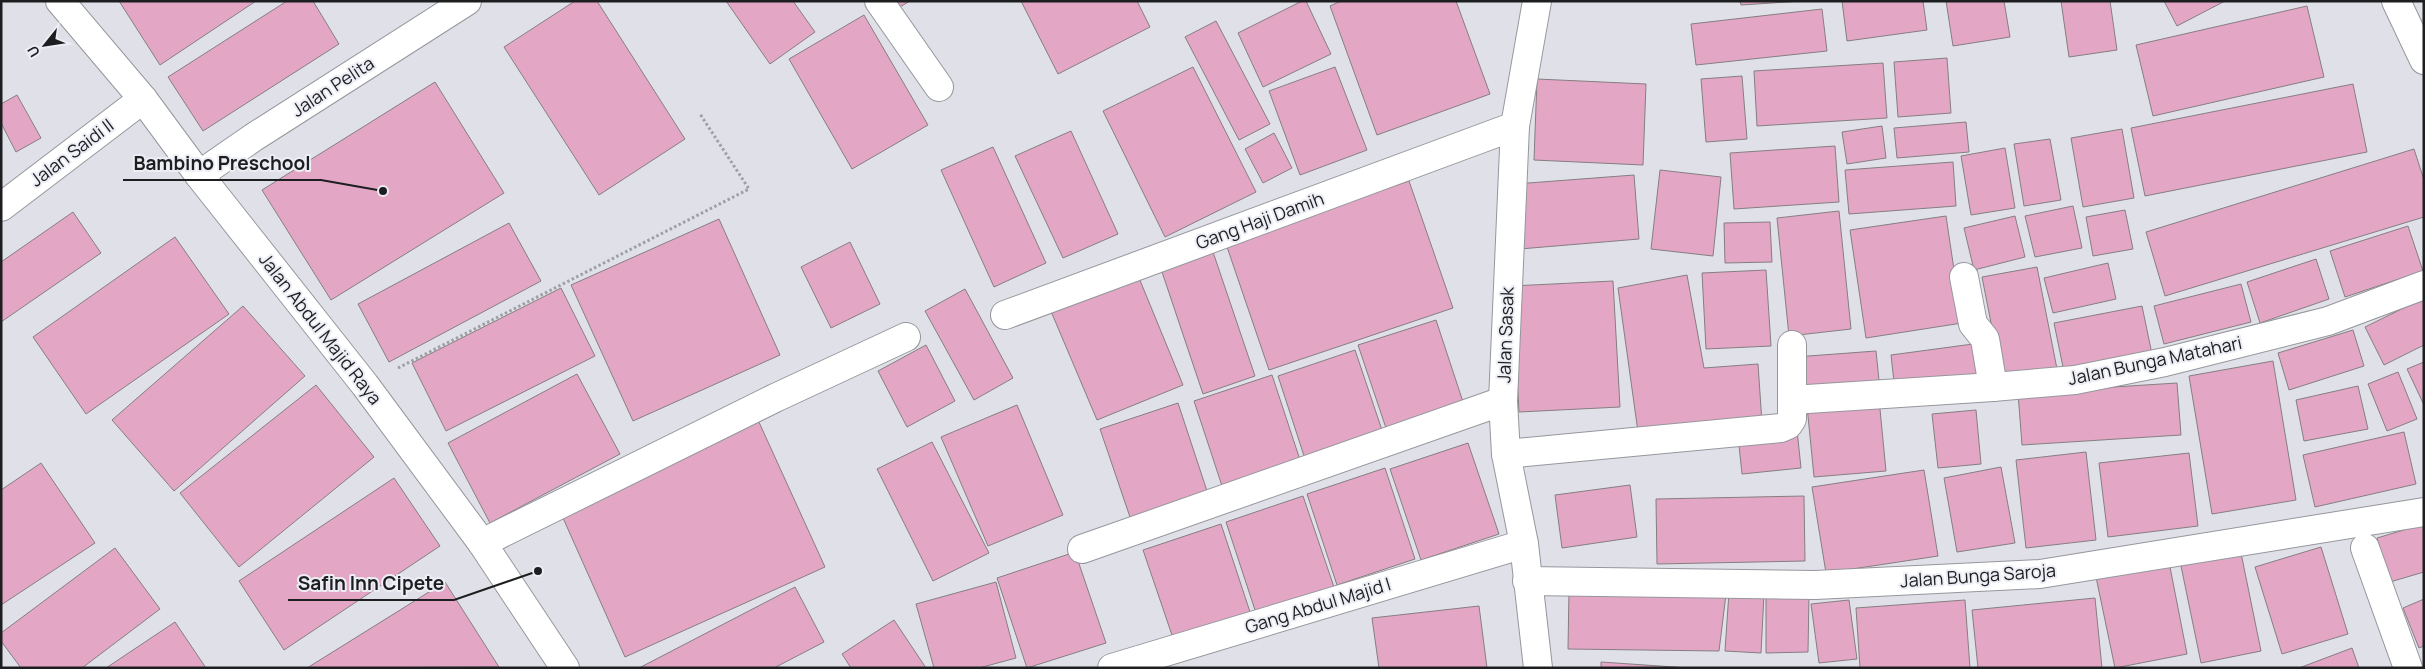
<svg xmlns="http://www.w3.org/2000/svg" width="2425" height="669" viewBox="0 0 2425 669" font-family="Manrope,sans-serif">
	<rect width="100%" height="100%" fill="#e0e1e8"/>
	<!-- building -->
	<g fill="#e3a7c5" stroke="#857e81">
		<path d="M119,1H256L160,65Z"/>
		<path d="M287,1H313L339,44L203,131L168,77Z"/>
		<path d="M575,1H597L685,139L599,195L504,47Z"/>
		<path d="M726,1H793L815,32L770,64Z"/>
		<path d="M894,1H910L898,8Z"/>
		<path d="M1021,1H1137L1150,27L1058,74Z"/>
		<path d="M1302,1H1306L1331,54L1263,87L1238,33Z"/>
		<path d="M1341,1H1456L1490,94L1377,135L1330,6Z"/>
		<path d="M1740,1H1803L1741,5Z"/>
		<path d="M1842,1H1923L1927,30L1847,41Z"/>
		<path d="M1946,1H2004L2010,37L1953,46Z"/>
		<path d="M2061,1H2110L2117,50L2069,57Z"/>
		<path d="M2164,1H2225L2177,26Z"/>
		<path d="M2307,6L2324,77L2153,116L2136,45Z"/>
		<path d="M1822,9L1827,51L1696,65L1691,24Z"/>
		<path d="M864,15L928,125L852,169L789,59Z"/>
		<path d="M1216,21L1270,124L1239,140L1185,37Z"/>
		<path d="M1947,58L1951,113L1898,117L1894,62Z"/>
		<path d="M1883,63L1887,118L1757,126L1754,71Z"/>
		<path d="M1193,67L1256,192L1165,237L1103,111Z"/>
		<path d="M1335,67L1367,150L1300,175L1269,91Z"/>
		<path d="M1742,76L1747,139L1706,142L1701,79Z"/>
		<path d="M1537,79L1646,84L1643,165L1534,160Z"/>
		<path d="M435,82L504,193L331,300L262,190Z"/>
		<path d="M2353,84L2367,152L2145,196L2131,128Z"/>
		<path d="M17,95L41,138L16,152L1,123V104Z"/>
		<path d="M1966,122L1969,152L1897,158L1894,128Z"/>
		<path d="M1882,126L1886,158L1847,164L1842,132Z"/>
		<path d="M2122,129L2134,198L2083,207L2071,138Z"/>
		<path d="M1071,131L1118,234L1063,258L1015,156Z"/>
		<path d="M1274,133L1292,168L1263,183L1245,149Z"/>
		<path d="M2050,139L2061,200L2024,206L2014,144Z"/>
		<path d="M1835,146L1839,202L1734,209L1730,153Z"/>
		<path d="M993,147L1046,263L994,287L941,170Z"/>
		<path d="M2005,148L2015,208L1971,215L1961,156Z"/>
		<path d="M2414,149L2424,180V217L2165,296L2146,232Z"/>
		<path d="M1953,162L1956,206L1849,214L1845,170Z"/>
		<path d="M1660,170L1721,177L1713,256L1651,249Z"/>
		<path d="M1634,175L1639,239L1520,249L1515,184Z"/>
		<path d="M1409,181L1453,308L1269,370L1226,244Z"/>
		<path d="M2073,206L2082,248L2035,257L2025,216Z"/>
		<path d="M2125,210L2133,249L2093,256L2086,217Z"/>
		<path d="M1839,211L1851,329L1789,336L1777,218Z"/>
		<path d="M73,212L101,253L1,322V262Z"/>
		<path d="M1946,216L1962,323L1866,338L1850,230Z"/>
		<path d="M2015,216L2025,257L1974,270L1964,228Z"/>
		<path d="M719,219L780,355L633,421L571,285Z"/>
		<path d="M1770,222L1772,262L1725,263L1724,223Z"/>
		<path d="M509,223L541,281L389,362L358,304Z"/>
		<path d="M2408,226L2423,271L2345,297L2330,251Z"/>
		<path d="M175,237L229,314L86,414L33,337Z"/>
		<path d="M850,242L880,304L831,328L801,267Z"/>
		<path d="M1212,249L1255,376L1203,394L1160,266Z"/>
		<path d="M2316,259L2329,299L2260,323L2247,282Z"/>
		<path d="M2108,263L2116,299L2053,313L2044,278Z"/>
		<path d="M2037,267L2058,374L2003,384L1982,277Z"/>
		<path d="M1766,270L1771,346L1706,349L1702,273Z"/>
		<path d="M1137,273L1183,385L1097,420L1050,309Z"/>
		<path d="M1687,275L1704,368L1758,364L1762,423L1638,432L1618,288Z"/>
		<path d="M1613,281L1620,407L1519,412L1512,286Z"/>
		<path d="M2241,284L2251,322L2164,344L2154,306Z"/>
		<path d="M561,288L595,356L446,431L412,363Z"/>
		<path d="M965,289L1013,378L974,400L925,311Z"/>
		<path d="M2424,298V345L2384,365L2365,327Z"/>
		<path d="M243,306L305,376L174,491L112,420Z"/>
		<path d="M2142,306L2152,354L2064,372L2054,323Z"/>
		<path d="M1436,320L1466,411L1389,437L1358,345Z"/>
		<path d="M2353,330L2364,366L2289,390L2278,353Z"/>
		<path d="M1973,344L1978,380L1895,391L1891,355Z"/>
		<path d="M926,345L955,401L907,427L878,371Z"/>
		<path d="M1355,350L1386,442L1308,468L1278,376Z"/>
		<path d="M1876,351L1880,390L1798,395L1795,357Z"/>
		<path d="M2273,361L2296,500L2212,514L2189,376Z"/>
		<path d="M2424,362V405L2407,369Z"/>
		<path d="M2398,372L2417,419L2387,431L2368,384Z"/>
		<path d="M577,374L620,454L490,523L448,443Z"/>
		<path d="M1272,375L1302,466L1224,492L1194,401Z"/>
		<path d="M2177,383L2181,435L2022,445L2018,393Z"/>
		<path d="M316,385L374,457L239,567L180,493Z"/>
		<path d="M2358,386L2368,429L2304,441L2296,400Z"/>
		<path d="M1879,399L1886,471L1814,477L1807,406Z"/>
		<path d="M1178,403L1208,494L1131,520L1100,429Z"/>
		<path d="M1017,405L1063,515L988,546L941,437Z"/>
		<path d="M1976,410L1981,464L1938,468L1932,414Z"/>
		<path d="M758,420L825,567L625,657L559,509Z"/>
		<path d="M1797,430L1801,468L1742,474L1738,436Z"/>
		<path d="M2404,432L2416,484L2315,507L2303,455Z"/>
		<path d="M932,442L989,553L933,581L877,469Z"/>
		<path d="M1468,443L1499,534L1421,560L1390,469Z"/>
		<path d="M2086,452L2096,540L2026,548L2016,460Z"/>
		<path d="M2189,453L2198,526L2108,537L2099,463Z"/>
		<path d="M41,463L95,543L1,605V490Z"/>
		<path d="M2001,467L2015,543L1957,552L1944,478Z"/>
		<path d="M1385,468L1415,559L1337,585L1307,494Z"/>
		<path d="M1924,470L1938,556L1826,573L1812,487Z"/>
		<path d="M394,478L440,546L284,650L239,581Z"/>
		<path d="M1630,485L1637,537L1562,548L1555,495Z"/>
		<path d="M1303,496L1334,587L1256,613L1226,522Z"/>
		<path d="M1804,496L1805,561L1657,564L1656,499Z"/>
		<path d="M1221,524L1251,615L1174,641L1143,550Z"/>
		<path d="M2424,524V572L2390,582L2377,538Z"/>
		<path d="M2321,547L2348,634L2282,654L2255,567Z"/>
		<path d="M115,548L160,609L82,668H21L1,641V633Z"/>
		<path d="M1075,552L1106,643L1027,668L997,578Z"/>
		<path d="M2241,553L2261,651L2201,663L2181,566Z"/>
		<path d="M2169,562L2187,654L2115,668L2096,577Z"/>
		<path d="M445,582L499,667L307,668Z"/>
		<path d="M996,582L1016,658L979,668H934L916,604Z"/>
		<path d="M795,587L824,642L774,668H639Z"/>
		<path d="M1569,590L1726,594L1719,651L1568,649Z"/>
		<path d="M1729,592L1764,594L1761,653L1725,651Z"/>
		<path d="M1766,594H1809L1808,652L1766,653Z"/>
		<path d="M2095,598L2102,668H1978L1972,610Z"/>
		<path d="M2424,599V646L2419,648L2403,608Z"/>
		<path d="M1849,600L1857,659L1819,663L1811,604Z"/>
		<path d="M1965,600L1970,668H1860L1856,608Z"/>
		<path d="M1479,606L1487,668H1379L1372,618Z"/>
		<path d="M894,620L926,668H851L842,654Z"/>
		<path d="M175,622L206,668H106Z"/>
		<path d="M2352,648L2359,668H2299Z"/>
		<path d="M1601,662L1689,668H1601Z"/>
	</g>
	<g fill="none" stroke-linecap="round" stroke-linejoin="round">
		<!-- minor casing -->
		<g stroke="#95979d" stroke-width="30">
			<g id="minor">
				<path d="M60,1L143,99L199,175L365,385L482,543L565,668"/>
				<path d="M879,1L939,87"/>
				<path d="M1537,1L1515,126L1503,401L1506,454L1524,544L1538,668"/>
				<path d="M2396,1L2424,60"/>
				<path d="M199,175L254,137L467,1"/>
				<path d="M1,207L143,99"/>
				<path d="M1964,277L1973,324L1985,339L1993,387"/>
				<path d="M1005,315L1515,126"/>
				<path d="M1792,400L1993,387L2075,380L2165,362L2328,321L2424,285"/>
				<path d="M1506,454L1781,428L1788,425L1792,419V345"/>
				<path d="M482,543L775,398L906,337"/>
				<path d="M2365,548L2408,668"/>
				<path d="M1082,549L1503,401"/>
				<path d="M1527,581L1815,585L2040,574L2424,512"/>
				<path d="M1112,668L1524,544"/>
			</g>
		</g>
		<!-- path -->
		<path stroke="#9e9fa4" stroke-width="3" stroke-dasharray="2.5 2.5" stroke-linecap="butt" d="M398,368L749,189L700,114"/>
		<!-- minor -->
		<use href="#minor" stroke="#fff" stroke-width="28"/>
	</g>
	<g text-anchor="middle" stroke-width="4" stroke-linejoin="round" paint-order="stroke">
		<!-- street labels -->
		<g font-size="18" fill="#1d1e20" stroke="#edeef5">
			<text transform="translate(333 87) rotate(-33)" y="6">Jalan Pelita</text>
			<text transform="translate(72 153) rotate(-37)" y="6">Jalan Saidi II</text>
			<text transform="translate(1260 221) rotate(-20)" y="6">Gang Haji Damih</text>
			<text transform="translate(320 329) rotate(52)" y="6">Jalan Abdul Majid Raya</text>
			<text transform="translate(1506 335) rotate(-88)" y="6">Jalan Sasak</text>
			<text transform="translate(2155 361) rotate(-12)" y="6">Jalan Bunga Matahari</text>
			<text transform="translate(1978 576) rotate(-4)" y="6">Jalan Bunga Saroja</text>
			<text transform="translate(1318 606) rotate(-17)" y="6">Gang Abdul Majid I</text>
		</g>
	</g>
	<!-- callouts -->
	<path fill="none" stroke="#1d1e20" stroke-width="2" d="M383 191L321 180H123M538 571L454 600H288"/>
	<g fill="#1d1e20" stroke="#edeef5" stroke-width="2">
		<circle cx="383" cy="191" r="5"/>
		<circle cx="538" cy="571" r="5"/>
	</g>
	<g font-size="19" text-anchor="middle" font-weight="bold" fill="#1d1e20" stroke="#edeef5" stroke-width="4" stroke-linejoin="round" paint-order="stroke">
		<text x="222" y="170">Bambino Preschool</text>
		<text x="371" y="590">Safin Inn Cipete</text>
	</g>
	<!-- border -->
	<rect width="2425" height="669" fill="none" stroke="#1d1e20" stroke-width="5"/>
	<!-- north arrow -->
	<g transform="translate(45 45) rotate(240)" stroke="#edeef5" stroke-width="4" paint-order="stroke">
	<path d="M0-4L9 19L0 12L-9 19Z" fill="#1d1e20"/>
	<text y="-8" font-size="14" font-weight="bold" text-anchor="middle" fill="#1d1e20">U</text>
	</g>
</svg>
